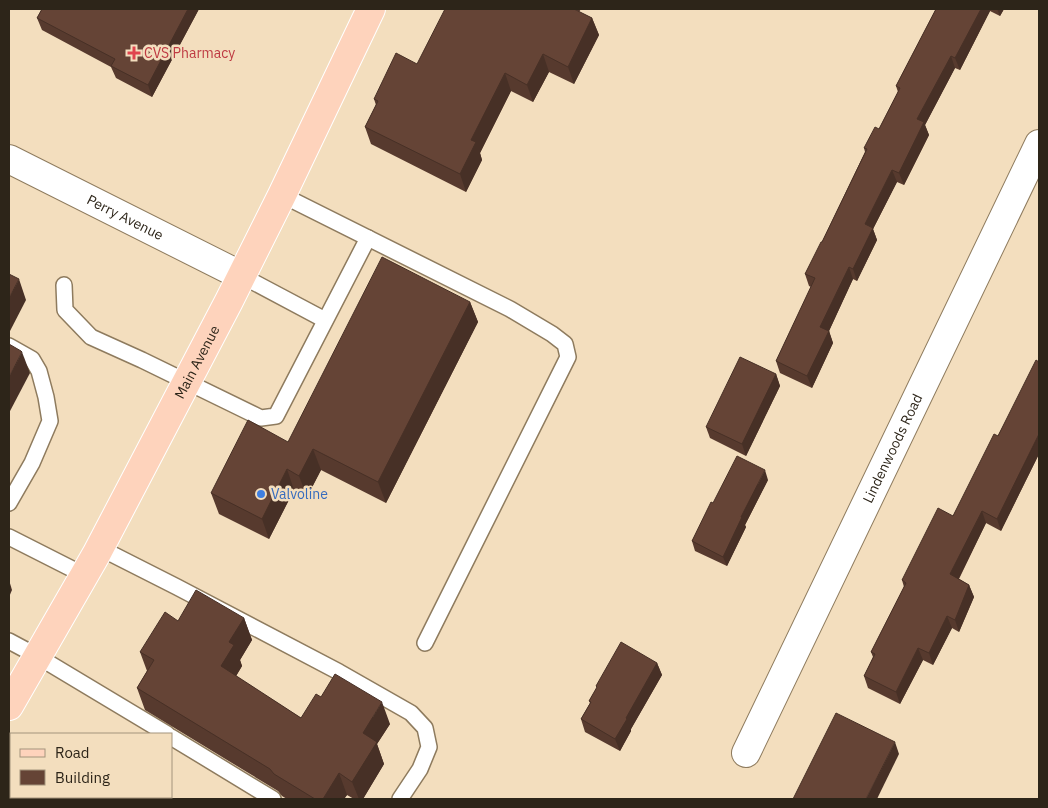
<svg xmlns="http://www.w3.org/2000/svg" width="1048" height="808" viewBox="0 0 1048 808" font-family="'IBM Plex Sans',sans-serif">
	<rect width="100%" height="100%" fill="#f3debe"/>
	<g fill="none" stroke-linecap="round" stroke-linejoin="round">
		<!-- service casing -->
		<g stroke="#8e7b5e" stroke-width="18">
			<g id="service">
				<path d="M282,195L510,309L552,334L565,344L568,357L425,643"/>
				<path d="M242,276L325,320"/>
				<path d="M64,285L65,310L91,337L142,360L261,418L276,416L368,238"/>
				<path d="M9,346L32,359L39,371L46,397L50,421L32,463L9,503"/>
				<path d="M9,537L84,575"/>
				<path d="M100,548L177,587L339,672L411,713L425,728L429,747L420,769L400,799"/>
				<path d="M9,641L37,656L167,734"/>
				<path d="M171,737L273,799"/>
				<path d="M9,750L11,752"/>
				<path d="M92,797L97,799"/>
			</g>
		</g>
		<!-- minor casing -->
		<g stroke="#8e7b5e" stroke-width="30">
			<g id="minor">
				<path id="s1" d="M9,159L242,276"/>
				<path id="s2" d="M746,753L1039,144"/>
			</g>
		</g>
		<!-- primary casing -->
		<g stroke="#fff" stroke-width="30">
			<g id="primary">
				<path id="s3" d="M9,706L97,553L229,301L282,195L371,9"/>
			</g>
		</g>
		<!-- service -->
		<use href="#service" stroke="#fff" stroke-width="15"/>
		<!-- minor -->
		<use href="#minor" stroke="#fff" stroke-width="28"/>
		<!-- primary -->
		<use href="#primary" stroke="#fed3bc" stroke-width="28"/>
	</g>
	<!-- wall -->
	<g fill="#573a2e">
		<path d="M42,9H199L152,97L116,78L111,67L42,30L37,18Z"/>
		<path d="M581,9L579,12L592,18L599,35L574,84L549,72L533,102L511,91L480,153L482,160L466,192L371,144L365,127L376,105L374,99L417,64Z"/>
		<path d="M936,9H1004L1000,16L990,11L960,70L955,68L925,125L929,135L904,185L897,182L873,229L877,240L857,281L853,279L829,331L833,343L812,388L780,373L776,361L811,287L809,286L805,274L822,242L865,152L864,148L879,129L898,92L896,86Z"/>
		<path d="M470,302L478,322L386,503L321,470L307,497L294,490L269,539L219,514L211,493L288,442Z"/>
		<path d="M1039,362V454L1001,531L986,523L959,579L969,585L974,597L959,632L952,628L933,665L923,660L900,704L868,688L864,676L873,657L871,652L904,587L902,580L953,516Z"/>
		<path d="M776,374L780,386L746,456L710,438L706,427Z"/>
		<path d="M768,480L745,525L746,527L727,566L695,551L692,541L713,503Z"/>
		<path d="M244,618L252,640L240,660L242,666L236,676L301,718L321,697L390,724L377,744L384,764L363,799H354L347,795L344,799H287L282,796L278,791L145,710L137,688L147,671L140,652L178,621Z"/>
		<path d="M657,663L662,675L631,729V731L620,751L585,732L581,719L590,703L589,701L597,688L596,686Z"/>
	</g>
	<!-- shaded-wall -->
	<g fill="#473026">
		<path d="M188,9H199L152,97L148,85Z"/>
		<path d="M981,9H989L990,11L960,70L955,58Z"/>
		<path d="M997,9H1004L1000,16Z"/>
		<path d="M592,18L599,35L574,84L568,67Z"/>
		<path d="M543,54L549,72L533,102L527,85Z"/>
		<path d="M951,56L955,68L925,125L929,135L904,185L899,173L917,119Z"/>
		<path d="M505,73L511,91L480,153L482,160L466,192L460,174L471,140Z"/>
		<path d="M892,170L897,182L873,229L877,240L857,281L853,269L865,224Z"/>
		<path d="M849,267L853,279L829,331L833,343L812,388L807,376L820,327Z"/>
		<path d="M19,279L26,300L9,333V298Z"/>
		<path d="M470,302L478,322L386,503L378,482Z"/>
		<path d="M22,352L30,373L9,413V377Z"/>
		<path d="M776,374L780,386L746,456L742,444Z"/>
		<path d="M1039,434V454L1001,531L997,519Z"/>
		<path d="M313,449L321,470L307,497L299,476Z"/>
		<path d="M287,469L294,490L269,539L262,519Z"/>
		<path d="M765,470L768,480L745,525L746,527L727,566L723,557L741,517Z"/>
		<path d="M982,511L986,523L955,586L950,574Z"/>
		<path d="M9,580L12,590L9,597Z"/>
		<path d="M969,585L974,597L959,632L955,620Z"/>
		<path d="M947,616L952,628L933,665L929,653Z"/>
		<path d="M244,618L252,640L240,660L242,666L229,688L221,666L229,642Z"/>
		<path d="M918,648L923,660L900,704L896,692Z"/>
		<path d="M657,663L662,675L631,729V731L620,751L615,739L626,718Z"/>
		<path d="M382,702L390,724L377,744L384,764L363,799H359L352,782L363,733Z"/>
		<path d="M895,742L899,754L877,799H866Z"/>
		<path d="M339,773L347,795L344,799H323Z"/>
	</g>
	<!-- building -->
	<g fill="#654436" stroke="#473026">
		<path d="M42,9H188L148,85L111,66L115,59L37,18Z"/>
		<path d="M445,9H574L592,18L568,67L543,54L527,85L505,73L471,140L476,142L460,174L365,127L378,101L374,99L396,53L417,64Z"/>
		<path d="M936,9H981L955,58L951,56L917,119L924,122L899,173L892,170L865,224L873,228L853,269L849,267L820,327L829,331L807,376L776,361L815,278L805,274L821,242H822L867,149L864,148L875,127L879,129L900,88L896,86Z"/>
		<path d="M382,257L470,302L378,482L313,449L299,476L287,469L262,519L211,493L248,420L288,442Z"/>
		<path d="M9,274L19,279L9,298Z"/>
		<path d="M9,344L21,351L22,352L9,377Z"/>
		<path d="M740,357L776,374L742,444L706,427Z"/>
		<path d="M1036,360L1039,362V434L997,519L982,511L950,574L969,585L955,620L947,616L929,653L918,648L896,692L864,676L875,654L871,652L906,583L902,580L938,508L953,516L994,434L998,436Z"/>
		<path d="M737,456L765,470L741,517H742L723,557L692,541L711,502L713,503Z"/>
		<path d="M196,590L244,618L229,642L234,645L221,666L301,718L316,694L321,697L335,674L382,702L363,733L377,742L352,782L339,773L323,799H315L274,774L270,769L137,688L154,660L140,652L165,612L178,621Z"/>
		<path d="M621,642L657,663L626,718L627,719L615,739L581,719L591,702L589,701L597,687L596,686Z"/>
		<path d="M836,713L895,742L866,799H793Z"/>
	</g>
	<!-- markers -->
	<path fill="#e0444e" stroke="#f3debe" stroke-width="2" d="M131.5 45.5h5v5h5v5h-5v5h-5v-5h-5v-5h5z"/>
	<circle fill="#3f7fe0" stroke="#f3debe" stroke-width="2" cx="261" cy="494" r="5"/>
	<g text-anchor="middle" stroke-width="5" stroke-linejoin="round" paint-order="stroke">
		<!-- health labels -->
		<g font-size="14" fill="#be3a42" stroke="#f3debe" text-anchor="start">
			<text x="144" y="58">CVS Pharmacy</text>
		</g>
		<!-- street labels -->
		<g font-size="14" fill="#2d2519" stroke="#f3debe">
			<text dy="5" stroke="none"><textPath href="#s1" startOffset="130">Perry Avenue</textPath></text>
			<text dy="5" stroke="none"><textPath href="#s3" startOffset="392">Main Avenue</textPath></text>
			<text dy="5" stroke="none"><textPath href="#s2" startOffset="338">Lindenwoods Road</textPath></text>
		</g>
		<!-- shop labels -->
		<g font-size="14" fill="#366cbe" stroke="#f3debe" text-anchor="start">
			<text x="271" y="499">Valvoline</text>
		</g>
	</g>
	<!-- border -->
	<rect width="1048" height="808" fill="none" stroke="#2d2519" stroke-width="20"/>
	<!-- legend -->
	<rect x="10" y="733" width="162" height="65" fill="#f3debe" stroke="#a4947c"/>
	<rect x="20" y="749" width="25" height="8" fill="#fed3bc" stroke="#a4947c"/>
	<text x="55" y="758" font-size="15" fill="#2d2519">Road</text>
	<rect x="20" y="770" width="25" height="15" fill="#654436" stroke="#a4947c"/>
	<text x="55" y="783" font-size="15" fill="#2d2519">Building</text>
</svg>
